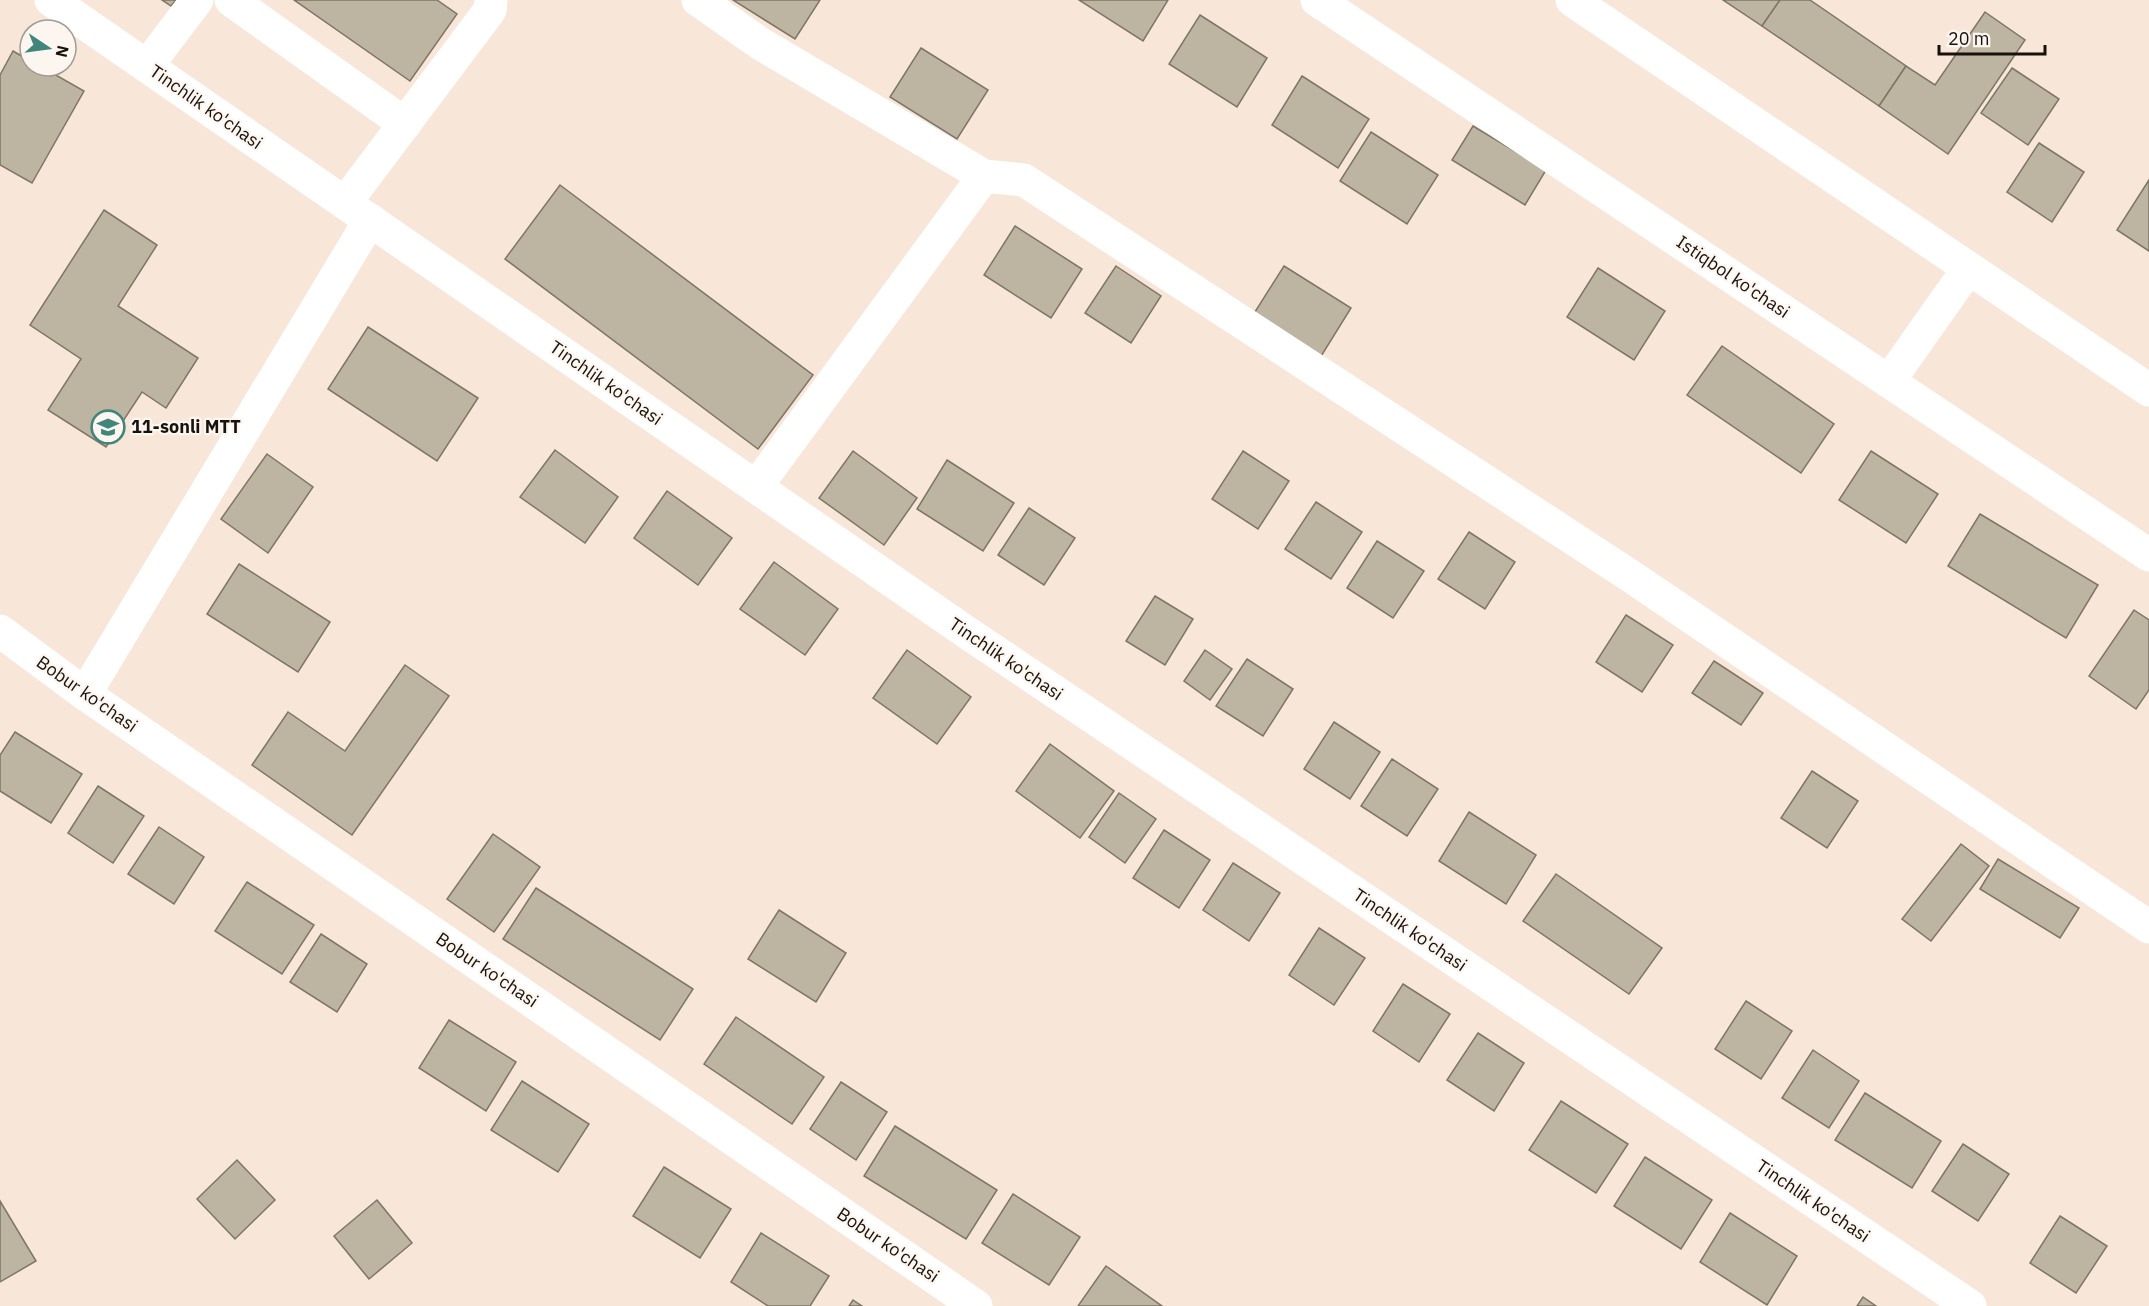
<svg xmlns="http://www.w3.org/2000/svg" width="2149" height="1306" viewBox="0 0 2149 1306" font-family="'IBM Plex Sans',sans-serif">
	<rect width="100%" height="100%" fill="#f8e7d8"/>
	<!-- building -->
	<g fill="#bdb4a2" stroke="#7e7665" stroke-width="1.5">
		<path d="M162,0H176L171,6Z"/>
		<path d="M294,0H437L457,14L410,81Z"/>
		<path d="M733,0H820L795,39Z"/>
		<path d="M1079,0H1168L1143,41Z"/>
		<path d="M1723,0H1780L1762,26Z"/>
		<path d="M1780,0H1810L1906,66L1879,106L1762,26Z"/>
		<path d="M1985,12L2025,40L1948,154L1879,106L1906,66L1935,85Z"/>
		<path d="M1200,15L1267,58L1237,107L1169,64Z"/>
		<path d="M921,48L988,90L957,139L890,97Z"/>
		<path d="M13,51L30,61V66H40L84,91L32,183L0,165V75Z"/>
		<path d="M2012,68L2059,99L2028,145L1981,113Z"/>
		<path d="M1302,76L1369,119L1338,168L1272,125Z"/>
		<path d="M1473,126L1546,170L1525,205L1452,160Z"/>
		<path d="M1371,132L1438,175L1407,224L1340,181Z"/>
		<path d="M2039,143L2084,172L2052,222L2007,192Z"/>
		<path d="M2149,180V251L2117,230Z"/>
		<path d="M560,185L813,375L758,449L505,259Z"/>
		<path d="M104,210L157,245L118,306L198,358L166,408L142,392L106,447L48,410L81,359L30,325Z"/>
		<path d="M1015,226L1082,269L1051,318L984,275Z"/>
		<path d="M1116,266L1161,296L1131,343L1085,313Z"/>
		<path d="M1284,266L1351,308L1320,358L1253,315Z"/>
		<path d="M1598,268L1665,311L1634,360L1567,317Z"/>
		<path d="M368,327L478,398L437,461L328,389Z"/>
		<path d="M1722,346L1834,424L1801,473L1687,395Z"/>
		<path d="M555,450L618,497L585,543L520,497Z"/>
		<path d="M853,451L917,498L884,545L819,498Z"/>
		<path d="M1243,451L1289,481L1258,529L1212,499Z"/>
		<path d="M1871,451L1938,494L1906,543L1839,500Z"/>
		<path d="M267,454L313,487L268,553L221,519Z"/>
		<path d="M947,460L1014,503L983,551L917,509Z"/>
		<path d="M667,491L732,538L698,585L634,538Z"/>
		<path d="M1316,502L1362,532L1331,579L1285,549Z"/>
		<path d="M1029,508L1075,538L1044,585L998,555Z"/>
		<path d="M1980,514L2098,585L2066,638L1948,566Z"/>
		<path d="M1469,532L1515,562L1485,609L1438,579Z"/>
		<path d="M1377,541L1424,571L1393,618L1347,588Z"/>
		<path d="M774,562L838,609L805,655L740,609Z"/>
		<path d="M239,564L330,622L298,672L207,614Z"/>
		<path d="M1155,596L1193,619L1165,665L1126,641Z"/>
		<path d="M2134,610L2149,620V690L2136,709L2089,676Z"/>
		<path d="M1626,615L1673,645L1642,692L1596,662Z"/>
		<path d="M907,650L971,697L937,744L873,698Z"/>
		<path d="M1205,650L1232,669L1210,700L1184,681Z"/>
		<path d="M1247,659L1293,689L1263,736L1216,706Z"/>
		<path d="M1714,661L1763,693L1741,725L1692,693Z"/>
		<path d="M405,665L449,696L352,835L252,765L288,712L345,751Z"/>
		<path d="M1334,722L1380,752L1350,799L1304,769Z"/>
		<path d="M15,732L82,774L51,823L0,791V755Z"/>
		<path d="M1050,744L1114,791L1080,838L1016,791Z"/>
		<path d="M1392,759L1438,789L1407,836L1361,806Z"/>
		<path d="M1812,771L1858,801L1827,848L1781,818Z"/>
		<path d="M98,786L144,816L113,863L68,833Z"/>
		<path d="M1119,793L1156,819L1125,863L1089,837Z"/>
		<path d="M1469,812L1536,855L1506,904L1439,861Z"/>
		<path d="M159,827L204,857L174,904L128,874Z"/>
		<path d="M1164,830L1210,860L1179,908L1133,878Z"/>
		<path d="M493,834L540,867L494,932L447,899Z"/>
		<path d="M1961,844L1989,866L1931,941L1902,919Z"/>
		<path d="M1998,859L2079,908L2060,938L1980,889Z"/>
		<path d="M1233,863L1280,893L1249,941L1203,910Z"/>
		<path d="M1556,874L1662,948L1629,994L1523,921Z"/>
		<path d="M247,882L314,925L282,974L215,931Z"/>
		<path d="M536,888L693,989L660,1040L503,939Z"/>
		<path d="M779,910L846,953L816,1002L748,959Z"/>
		<path d="M1319,928L1365,958L1334,1005L1289,975Z"/>
		<path d="M321,934L367,964L337,1012L290,982Z"/>
		<path d="M1403,984L1450,1014L1419,1062L1373,1031Z"/>
		<path d="M1746,1001L1792,1031L1761,1079L1715,1049Z"/>
		<path d="M736,1017L824,1077L792,1124L704,1064Z"/>
		<path d="M449,1020L516,1062L486,1111L419,1068Z"/>
		<path d="M1478,1033L1524,1063L1494,1111L1447,1080Z"/>
		<path d="M1813,1050L1859,1081L1829,1128L1782,1098Z"/>
		<path d="M522,1081L589,1124L558,1172L491,1130Z"/>
		<path d="M841,1082L887,1112L856,1160L810,1129Z"/>
		<path d="M1865,1093L1941,1141L1912,1188L1835,1140Z"/>
		<path d="M1561,1101L1628,1144L1596,1193L1529,1150Z"/>
		<path d="M895,1126L997,1190L966,1239L864,1176Z"/>
		<path d="M1963,1144L2009,1174L1978,1221L1932,1191Z"/>
		<path d="M1645,1157L1712,1200L1681,1249L1614,1206Z"/>
		<path d="M237,1160L275,1200L235,1239L197,1199Z"/>
		<path d="M664,1167L731,1209L700,1258L633,1216Z"/>
		<path d="M1013,1194L1080,1237L1049,1285L982,1243Z"/>
		<path d="M377,1200L412,1243L369,1279L334,1236Z"/>
		<path d="M0,1201L36,1261L0,1282Z"/>
		<path d="M1730,1213L1797,1256L1767,1305L1700,1262Z"/>
		<path d="M2060,1216L2107,1246L2076,1293L2030,1263Z"/>
		<path d="M761,1233L829,1276L810,1306H768L731,1282Z"/>
		<path d="M1106,1266L1162,1306H1078Z"/>
		<path d="M1863,1297L1876,1306H1857Z"/>
		<path d="M853,1300L862,1306H849Z"/>
	</g>
	<g fill="none" stroke-linecap="round" stroke-linejoin="round">
		<!-- minor -->
		<g stroke="#fff" stroke-width="33">
			<path d="M51,0L969,634L1970,1306"/>
			<path d="M231,0L405,124"/>
			<path d="M698,0L761,44L984,176L1024,180L1629,575L2149,927"/>
			<path d="M1317,0L2149,555"/>
			<path d="M1572,0L2149,390"/>
			<path d="M147,66L197,0"/>
			<path d="M345,203L490,10L491,0"/>
			<path d="M1889,381L1968,269"/>
			<path d="M756,487L984,176"/>
			<path d="M0,631L85,694L976,1306"/>
			<path d="M85,694L370,220"/>
		</g>
	</g>
	<!-- icons -->
	<defs>
		<g id="school-ring" transform="scale(1.725)"><circle r="9.5" fill="#fdf6f0" stroke="#42867b" stroke-width="1.5"/><path d="M0-5L7-2L0 1L-7-2ZM-4 1L0 2.5L4 1V4Q0 6-4 4Z" fill="#42867b"/></g>
	</defs>
	<g fill-rule="evenodd">
		<use href="#school-ring" x="108" y="427"/>
	</g>
	<g text-anchor="middle" stroke-width="4.5" stroke-linejoin="round" paint-order="stroke">
		<!-- street labels -->
		<g font-size="18" fill="#18120d" stroke="#fdf6f0">
			<text transform="translate(206 107) rotate(35)" y="6">Tinchlik ko'chasi</text>
			<text transform="translate(1733 277) rotate(34)" y="6">Istiqbol ko'chasi</text>
			<text transform="translate(606 383) rotate(35)" y="6">Tinchlik ko'chasi</text>
			<text transform="translate(1006 659) rotate(34)" y="6">Tinchlik ko'chasi</text>
			<text transform="translate(87 694) rotate(35)" y="6">Bobur ko'chasi</text>
			<text transform="translate(1410 930) rotate(34)" y="6">Tinchlik ko'chasi</text>
			<text transform="translate(487 970) rotate(34)" y="6">Bobur ko'chasi</text>
			<text transform="translate(1813 1201) rotate(34)" y="6">Tinchlik ko'chasi</text>
			<text transform="translate(888 1245) rotate(34)" y="6">Bobur ko'chasi</text>
		</g>
		<!-- poi labels -->
		<g font-size="18" font-weight="bold" fill="#18120d" stroke="#fdf6f0" text-anchor="start">
			<text x="131" y="433">11-sonli MTT</text>
		</g>
	</g>
	<!-- north arrow -->
	<g transform="translate(48 48) rotate(103)"><circle r="28" fill="#fdf6f0" stroke="#a19b95" stroke-width="1.5"/>
	<path d="M0-4.5L10 22L0 15L-10 22Z" fill="#42867b"/>
	<text y="-9" font-size="16" font-weight="bold" text-anchor="middle" fill="#18120d">N</text>
	</g>
	<!-- scale -->
	<path d="M1939 45v9h106v-9" fill="none" stroke="#18120d" stroke-width="3"/>
	<text x="1948" y="45" font-size="18" fill="#18120d" stroke="#fdf6f0" stroke-width="4.5" paint-order="stroke">20 m</text>
</svg>
